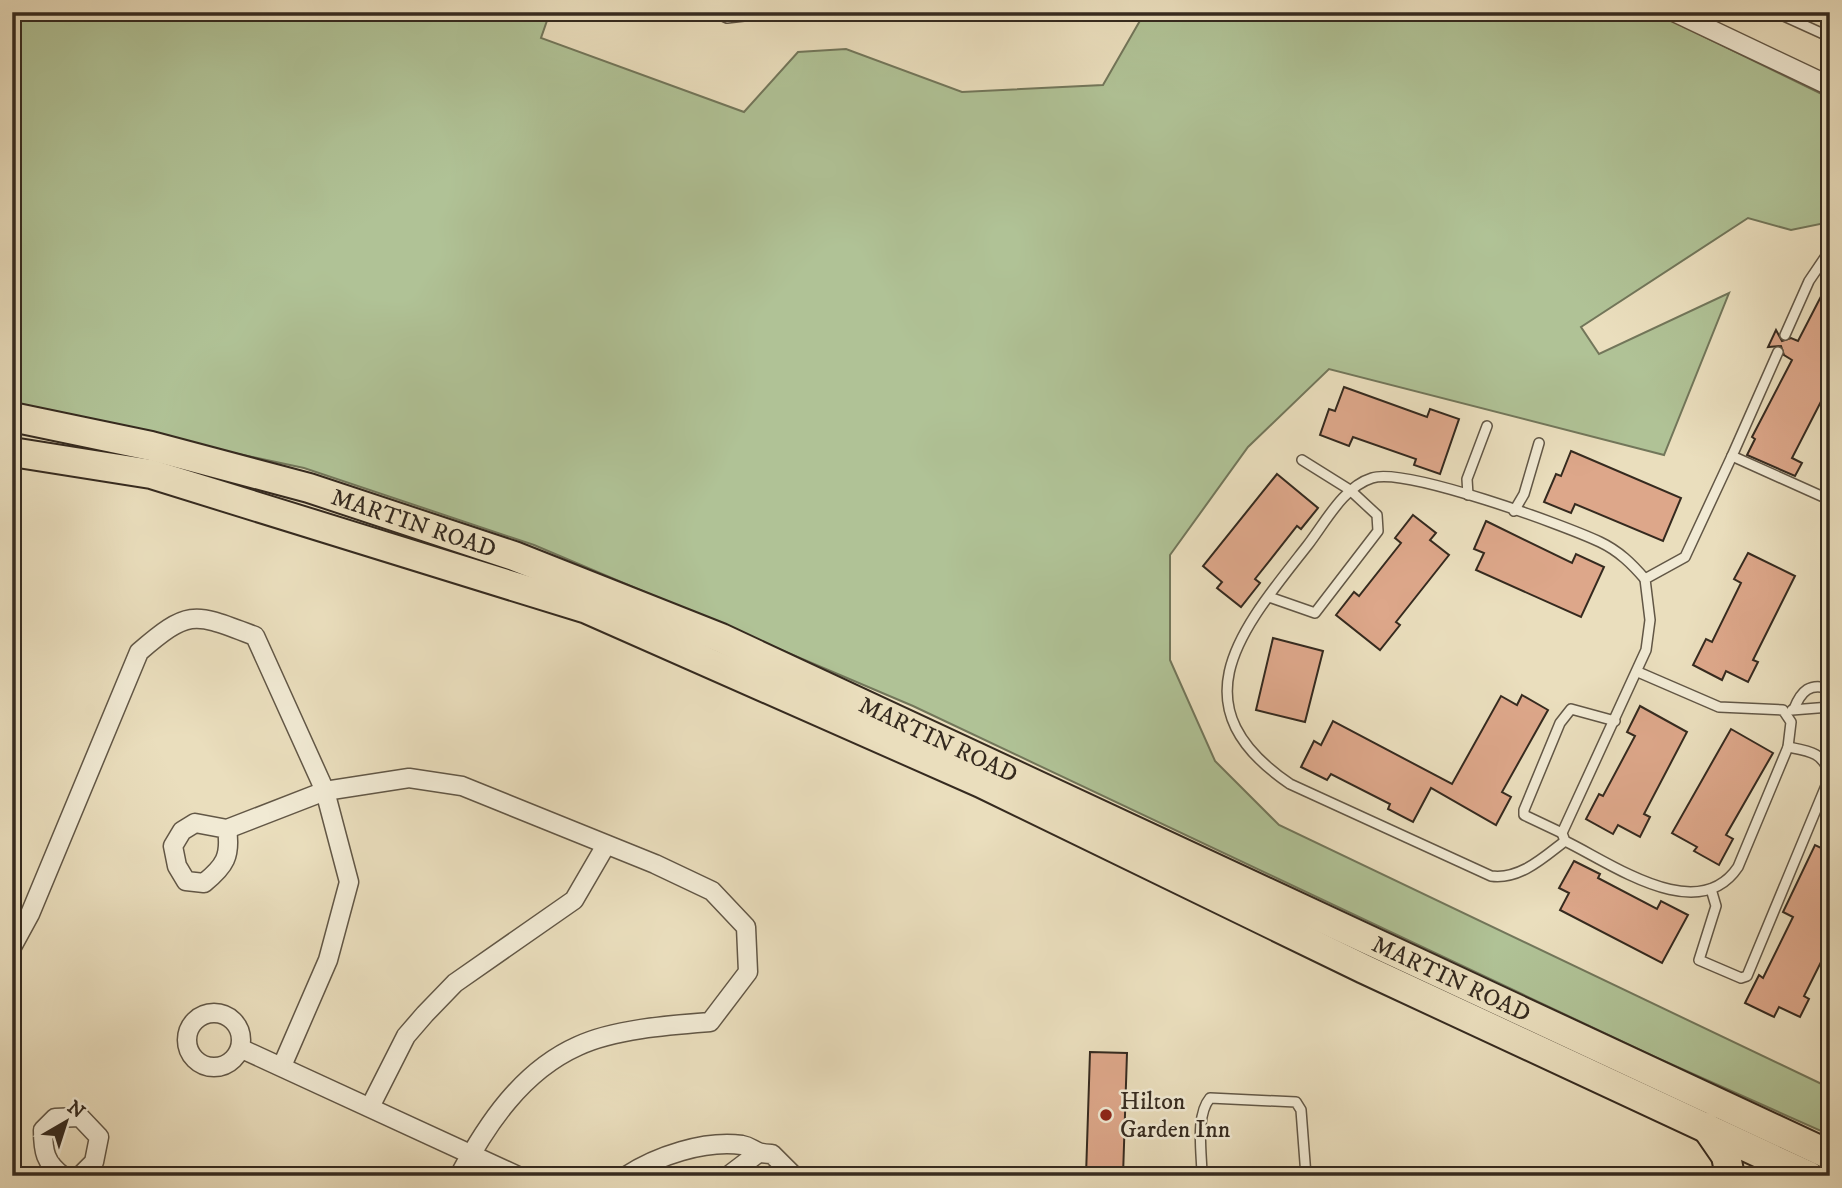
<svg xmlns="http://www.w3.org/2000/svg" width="1842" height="1188" viewBox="0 0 1842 1188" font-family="'IM FELL DW Pica',serif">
	<rect width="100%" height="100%" fill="#eadebd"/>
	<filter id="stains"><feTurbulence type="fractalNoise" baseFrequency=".00286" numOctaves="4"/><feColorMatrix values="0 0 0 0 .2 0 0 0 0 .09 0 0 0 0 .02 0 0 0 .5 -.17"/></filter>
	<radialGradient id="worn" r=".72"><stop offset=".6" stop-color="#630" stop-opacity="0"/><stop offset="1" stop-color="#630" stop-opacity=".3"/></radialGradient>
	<!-- green -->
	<path fill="#b0c296" stroke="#72765a" stroke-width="2" d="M12,12H550L541,38L744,112L798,52L846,49L962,92L1103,85L1145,12H1654L1830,98V222L1791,230L1748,218L1581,327L1599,354L1729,293L1664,455L1329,369L1248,447L1170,555V660L1215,761L1279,825L1830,1088V1135L1655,1057L913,706L534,545L304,468L12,406Z"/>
	<!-- building -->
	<g fill="#dda78a" stroke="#352a1f" stroke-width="2">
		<path d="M1830,279V384L1792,458L1802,463L1795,476L1747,455L1755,439L1752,437L1792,360L1784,355L1781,346L1768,347L1776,330L1782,341L1791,338L1798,341Z"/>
		<path d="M1344,387L1427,417L1430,409L1459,419L1440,474L1414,465L1416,459L1353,437L1349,446L1320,435L1329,409L1335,411Z"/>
		<path d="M1571,451L1681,498L1663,541L1575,504L1571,513L1544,502L1556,474L1561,476Z"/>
		<path d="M1277,474L1318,508L1301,529L1297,526L1255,579L1260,583L1241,607L1217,588L1222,582L1203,566Z"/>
		<path d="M1413,515L1436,533L1430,540L1449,555L1396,622L1400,625L1380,650L1336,615L1354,592L1359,596L1401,543L1395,538Z"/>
		<path d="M1486,521L1572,563L1576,554L1604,567L1581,617L1476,570L1484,553L1474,549Z"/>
		<path d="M1748,553L1795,576L1753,660L1758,662L1748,682L1726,671L1722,680L1693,665L1706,639L1712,642L1741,583L1734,579Z"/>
		<path d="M1273,638L1323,651L1305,722L1256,710Z"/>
		<path d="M1522,695L1548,710L1502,792L1511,797L1496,825L1431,788L1413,822L1388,809L1390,804L1331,774L1327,780L1301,767L1314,741L1321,745L1333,721L1452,784L1501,696L1517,705Z"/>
		<path d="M1640,706L1687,732L1644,814L1650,817L1640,837L1618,825L1613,834L1586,819L1599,794L1603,796L1635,736L1627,732Z"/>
		<path d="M1731,729L1773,753L1726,835L1733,839L1719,865L1694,851L1697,847L1672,833Z"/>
		<path d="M1830,829V944L1804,996L1809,999L1800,1017L1779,1007L1774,1017L1745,1003L1759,975L1763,978L1793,917L1783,912L1815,845L1821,848Z"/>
		<path d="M1574,861L1600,874L1598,878L1657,909L1661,901L1688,915L1662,963L1560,910L1569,893L1559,888Z"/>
		<path d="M1090,1052L1127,1053L1123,1176H1086Z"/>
	</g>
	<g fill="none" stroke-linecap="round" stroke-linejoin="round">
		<!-- service casing -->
		<g stroke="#625746" stroke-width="12">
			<g id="service">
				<path d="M714,12L727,18L779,12"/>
				<path d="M1775,12L1830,37"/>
				<path d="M1785,335L1809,281L1830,250"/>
				<path d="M1778,352L1732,456L1830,500"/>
				<path d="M1468,495L1467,479L1487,426"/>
				<path d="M1514,511L1524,494L1539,443"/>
				<path d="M1269,597L1315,613L1378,531L1377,515L1350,490L1302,460"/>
				<path d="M1638,672L1719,707L1783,710L1791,722L1788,747L1738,867C1698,927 1611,863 1565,841L1562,833L1646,650L1650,620L1645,579L1685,557L1732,456"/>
				<path d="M1794,709C1801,691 1810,682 1830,689"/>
				<path d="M1792,710L1830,707"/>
				<path d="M1788,747C1809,751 1823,752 1830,775"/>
				<path d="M1562,833L1524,815V810L1560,723L1571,709L1615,721"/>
				<path d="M1565,841C1544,857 1520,880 1491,876L1290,784C1174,705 1242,629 1307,546C1325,523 1343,487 1372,478C1405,467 1564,525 1600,542C1619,551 1632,564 1645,579"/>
				<path d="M1711,889L1716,906L1699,960L1741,978L1747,976L1830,776"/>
				<path d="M1202,1176C1202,1154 1195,1116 1210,1098L1296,1102L1301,1110L1306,1176"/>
			</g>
		</g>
		<!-- minor casing -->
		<g stroke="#625746" stroke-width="21">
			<g id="minor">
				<path d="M1674,12L1830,86"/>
				<path d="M227,829C231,856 225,866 204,883L186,881L177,866L173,846L182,831L195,823L227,829L325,791L409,778L462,786L655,864L712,891L746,927L748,972L710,1022C671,1025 614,1029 578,1046C522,1071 487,1124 459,1176"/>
				<path d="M12,947L30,914L139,652C190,608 194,613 255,636L325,791L349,882L328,960L282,1066"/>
				<circle cx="214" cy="1040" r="27"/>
				<path d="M242,1049L518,1176"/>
				<path d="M370,1107L406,1036L425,1014L455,983L574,900L606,845"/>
				<path d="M63,1176C45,1163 43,1151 43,1130L55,1118L80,1117L99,1137L94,1162L80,1176"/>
				<path d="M626,1176C657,1156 704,1140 742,1145C754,1147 753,1154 772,1154L794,1176"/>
				<path d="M728,1176L757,1154"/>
			</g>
		</g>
		<!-- primary casing -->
		<g stroke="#352a1f" stroke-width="32">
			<g id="primary">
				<path id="s1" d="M12,417L151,446L309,488L514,556L721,638L1830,1155"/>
				<path d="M12,452L151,474L587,609L981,783L1364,969L1809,1176"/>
				<path d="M1706,1127L1726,1156L1730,1176"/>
			</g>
		</g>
		<!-- service -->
		<use href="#service" stroke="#f1ead4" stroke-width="9"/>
		<!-- minor -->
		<use href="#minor" stroke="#f1ead4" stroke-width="18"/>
		<!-- primary -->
		<use href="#primary" stroke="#eadebd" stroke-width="28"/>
	</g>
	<!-- markers -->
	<circle fill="#8f2418" stroke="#f1ead4" stroke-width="2.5" cx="1106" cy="1115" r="7"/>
	<g text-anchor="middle" stroke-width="5" stroke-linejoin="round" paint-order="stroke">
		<!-- street labels -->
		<g font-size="24" fill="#352a1f" stroke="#f1ead4">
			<text dy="8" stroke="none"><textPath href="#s1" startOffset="416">MARTIN ROAD</textPath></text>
			<text dy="8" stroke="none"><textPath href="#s1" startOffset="984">MARTIN ROAD</textPath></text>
			<text dy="8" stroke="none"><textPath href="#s1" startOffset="1550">MARTIN ROAD</textPath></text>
		</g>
		<!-- poi labels -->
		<g font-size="24" fill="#352a1f" stroke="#f1ead4" text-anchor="start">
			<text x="1120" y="1109">Hilton<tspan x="1120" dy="28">Garden Inn</tspan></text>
		</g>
	</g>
	<!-- margin -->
	<rect width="1842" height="1188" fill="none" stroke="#eadebd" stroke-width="42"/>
	<rect x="14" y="14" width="1814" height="1160" fill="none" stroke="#352a1f" stroke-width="3.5"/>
	<rect x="21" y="21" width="1800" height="1146" fill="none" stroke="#352a1f" stroke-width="2"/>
	<!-- north arrow -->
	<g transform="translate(66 1122) rotate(39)" stroke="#f1ead4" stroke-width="5" paint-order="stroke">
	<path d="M0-5L12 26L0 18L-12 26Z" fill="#352a1f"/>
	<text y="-10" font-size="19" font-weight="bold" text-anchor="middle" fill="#352a1f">N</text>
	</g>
	<rect width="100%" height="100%" filter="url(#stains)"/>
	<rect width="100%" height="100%" fill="url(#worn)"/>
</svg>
